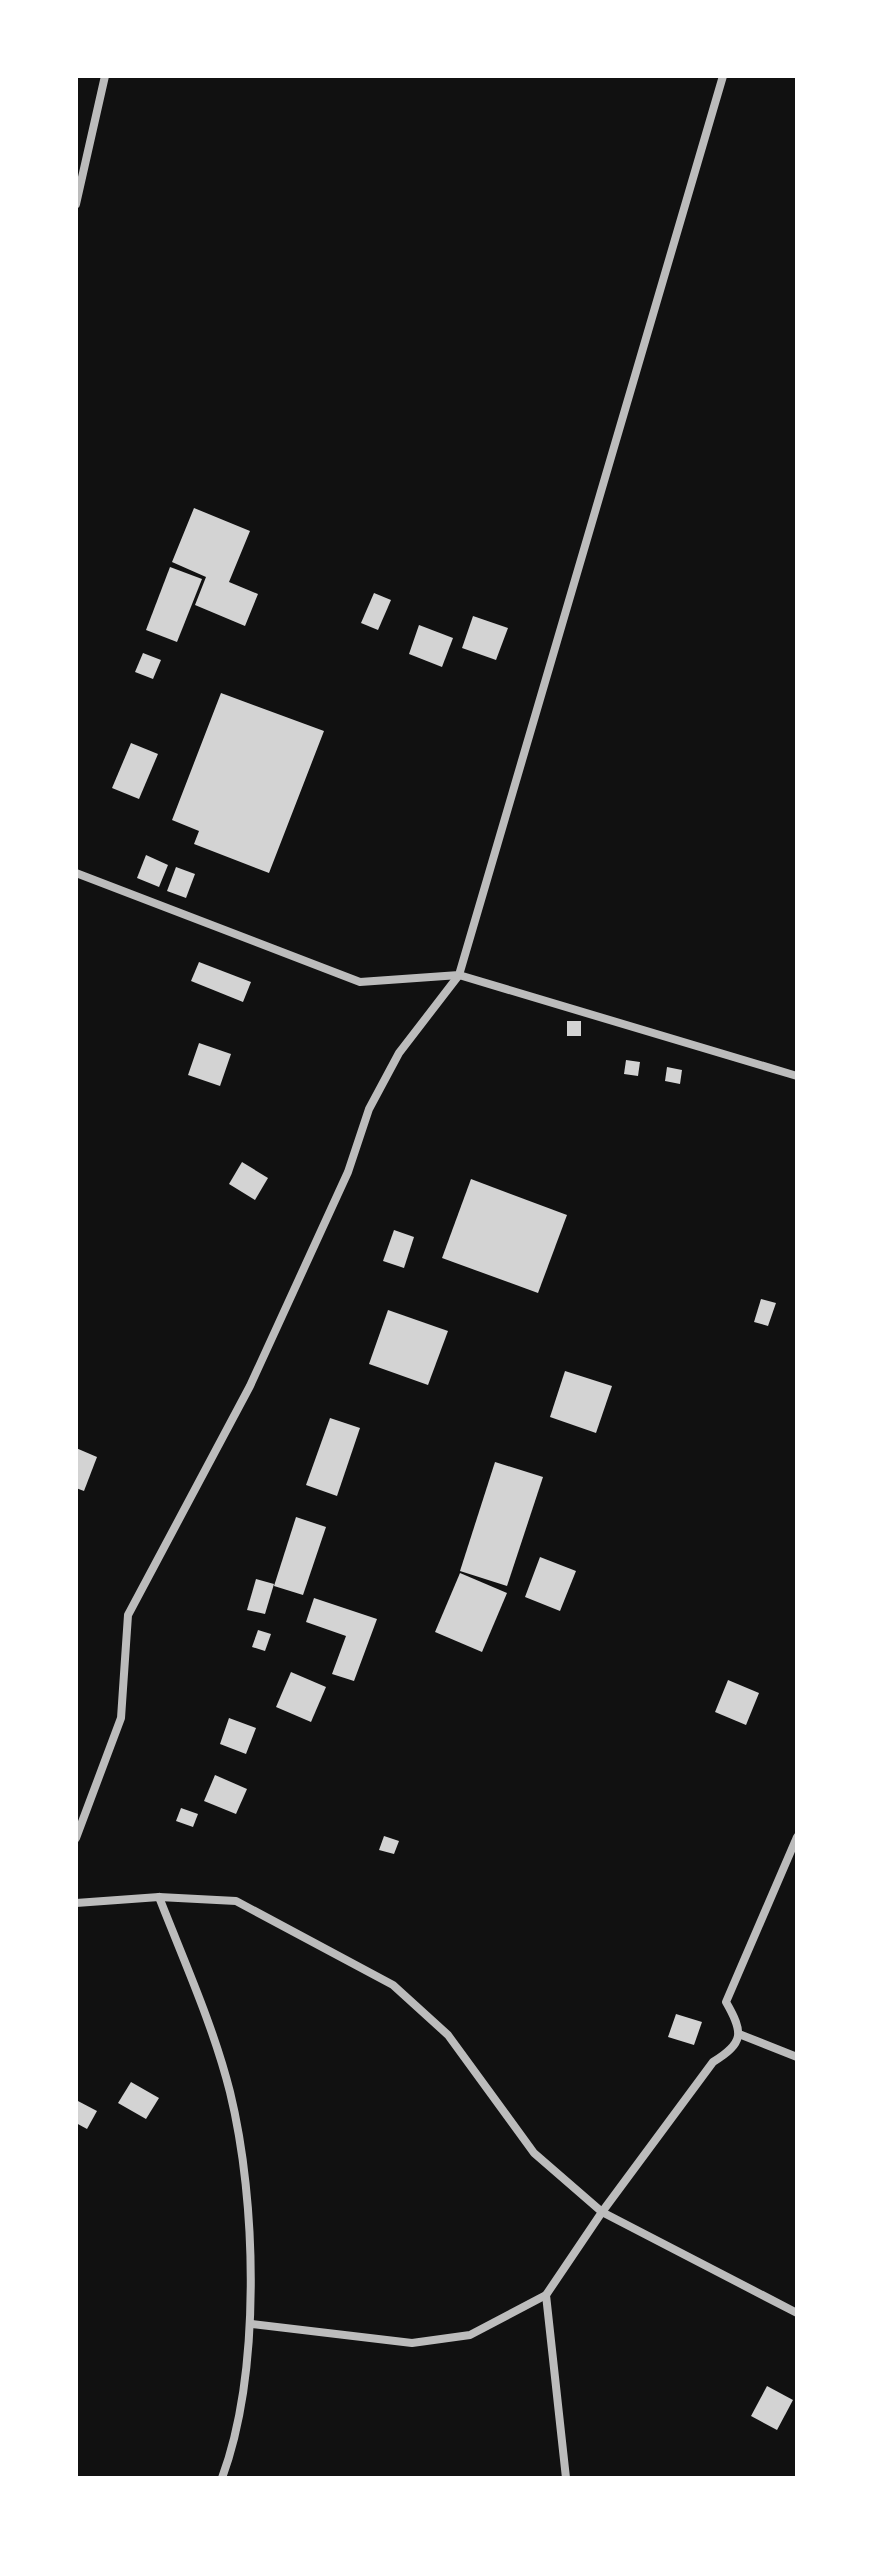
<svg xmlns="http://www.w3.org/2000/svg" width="873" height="2554" viewBox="0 0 873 2554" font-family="'Public Sans',sans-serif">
	<rect width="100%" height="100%" fill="#111"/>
	<!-- building -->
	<g fill="#d3d3d3">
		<path d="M194,508L250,531L229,582L258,594L245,626L195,605L206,577L172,562Z"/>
		<path d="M170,567L202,579L177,642L146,630Z"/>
		<path d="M374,593L391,600L378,630L361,623Z"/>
		<path d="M473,616L508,628L496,660L462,648Z"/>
		<path d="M419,625L453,638L442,667L409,654Z"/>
		<path d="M143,653L161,660L153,679L135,672Z"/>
		<path d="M221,693L324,731L269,873L194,844L199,831L172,820Z"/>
		<path d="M131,743L158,754L139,799L112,788Z"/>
		<path d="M146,855L168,865L159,887L137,878Z"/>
		<path d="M176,867L195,874L186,898L167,891Z"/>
		<path d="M199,962L251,982L243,1002L191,981Z"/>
		<rect x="567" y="1021" width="14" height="15"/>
		<path d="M199,1043L231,1054L220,1086L188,1075Z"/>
		<path d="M626,1060L640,1062L638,1076L624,1074Z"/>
		<path d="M667,1067L682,1070L680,1084L665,1081Z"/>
		<path d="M242,1162L268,1178L255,1200L229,1184Z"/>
		<path d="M471,1179L567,1215L538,1293L442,1258Z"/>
		<path d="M394,1230L414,1237L404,1268L383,1261Z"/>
		<path d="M761,1299L776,1303L768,1326L754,1322Z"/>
		<path d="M388,1310L448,1331L428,1385L369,1364Z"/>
		<path d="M565,1371L612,1386L596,1433L550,1417Z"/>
		<path d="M330,1418L360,1428L337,1496L306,1485Z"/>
		<path d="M76,1448L97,1457L84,1491L76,1488Z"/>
		<path d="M495,1462L543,1477L507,1586L460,1571Z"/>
		<path d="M296,1517L326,1527L303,1595L274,1586Z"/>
		<path d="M540,1557L576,1571L560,1611L525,1597Z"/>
		<path d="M460,1573L507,1593L482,1652L435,1632Z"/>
		<path d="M256,1579L274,1584L265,1614L247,1610Z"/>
		<path d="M314,1598L377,1619L354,1681L332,1674L346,1636L306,1622Z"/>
		<path d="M258,1630L271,1634L265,1651L252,1647Z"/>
		<path d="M291,1672L326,1687L311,1722L276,1707Z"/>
		<path d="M728,1680L759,1693L746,1725L715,1712Z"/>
		<path d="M229,1718L256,1728L246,1754L220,1744Z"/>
		<path d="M215,1775L247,1789L236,1814L204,1801Z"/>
		<path d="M181,1808L198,1814L193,1827L176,1821Z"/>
		<path d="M384,1836L399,1841L394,1854L379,1850Z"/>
		<path d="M676,2014L702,2022L694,2045L668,2037Z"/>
		<path d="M131,2082L159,2098L146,2119L118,2103Z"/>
		<path d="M76,2100L97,2111L87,2129L76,2123Z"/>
		<path d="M767,2386L793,2400L777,2430L751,2416Z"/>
	</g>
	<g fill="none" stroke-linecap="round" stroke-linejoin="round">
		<!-- minor -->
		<g stroke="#bcbcbc" stroke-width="8">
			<path d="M76,204L105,76"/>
			<path d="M76,873L360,982L459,975L723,76"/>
			<path d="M76,1838L121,1718L128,1615L250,1386L348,1172L369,1109L399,1053L459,975L797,1076"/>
			<path d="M159,1897C184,1961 213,2025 230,2092C257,2202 261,2372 222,2478"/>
			<path d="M76,1903L159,1897L236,1901L393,1985L448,2035L534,2153L602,2212L797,2313"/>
			<path d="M739,2034L797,2057"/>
			<path d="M252,2324L412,2343L470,2335L546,2295"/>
			<path d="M566,2478L546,2295L602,2212L713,2062C744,2043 744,2033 726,2002L797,1837"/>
		</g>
	</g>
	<!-- border -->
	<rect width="873" height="2554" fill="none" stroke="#ffffff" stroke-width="156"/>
</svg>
